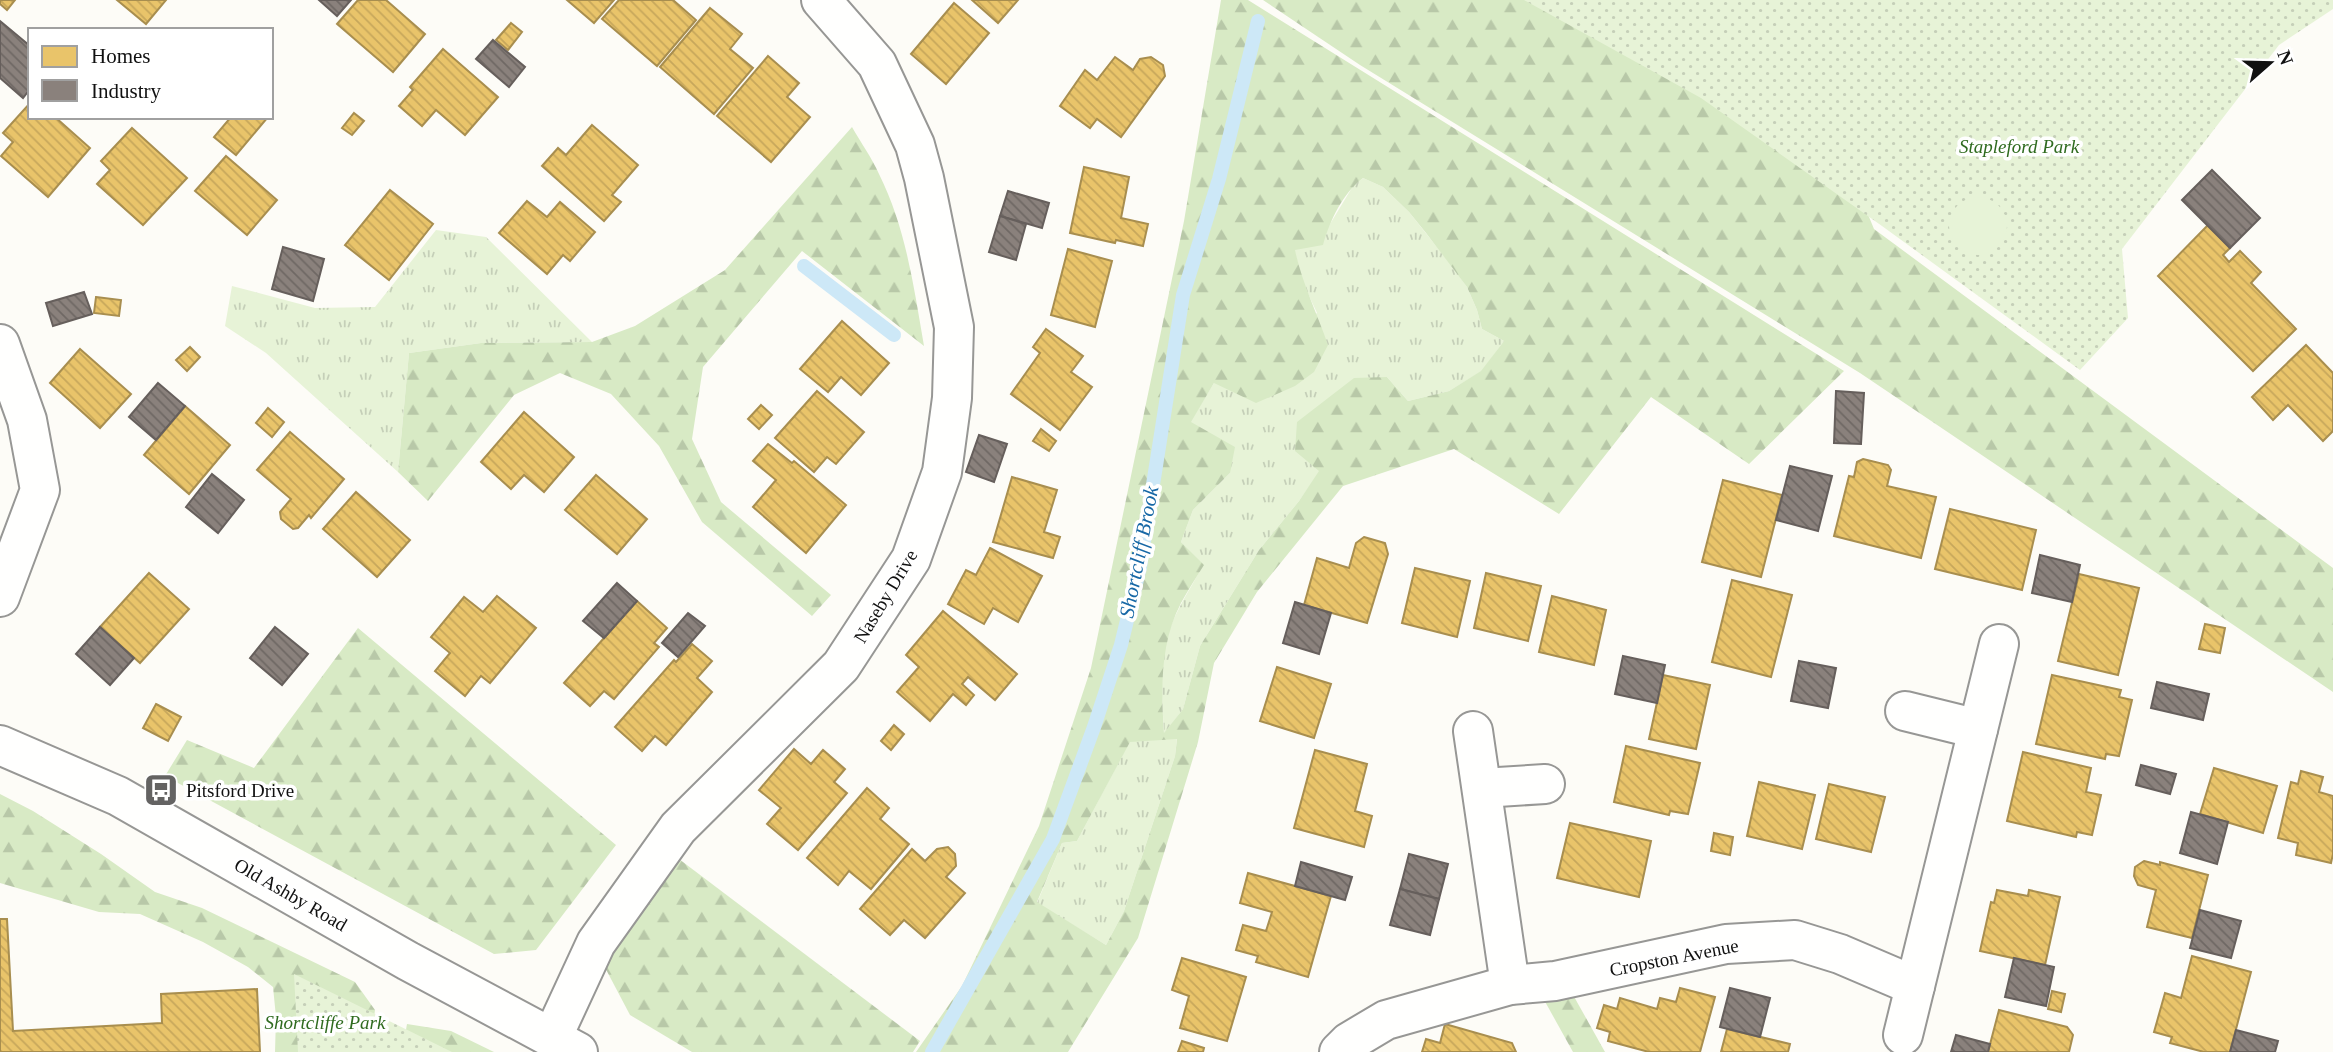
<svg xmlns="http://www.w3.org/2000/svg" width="2333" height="1052" viewBox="0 0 2333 1052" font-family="Georgia,serif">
	<defs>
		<pattern id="grass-tufts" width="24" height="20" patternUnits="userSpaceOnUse" patternTransform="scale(1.75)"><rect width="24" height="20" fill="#e7f3d7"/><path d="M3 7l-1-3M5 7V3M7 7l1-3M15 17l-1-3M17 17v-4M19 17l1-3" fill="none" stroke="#c5cfb8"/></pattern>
		<pattern id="forest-firs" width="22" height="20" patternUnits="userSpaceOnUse" patternTransform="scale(1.75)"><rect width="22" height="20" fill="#d8eac5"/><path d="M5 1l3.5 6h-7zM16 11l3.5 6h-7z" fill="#b8c8a8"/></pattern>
		<pattern id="park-dots" width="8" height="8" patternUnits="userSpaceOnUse" patternTransform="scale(1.75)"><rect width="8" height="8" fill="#e7f3d7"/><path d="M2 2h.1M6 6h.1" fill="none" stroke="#c5cfb8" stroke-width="1.8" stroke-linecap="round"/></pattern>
		<pattern id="homes-back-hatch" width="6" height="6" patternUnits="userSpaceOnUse" patternTransform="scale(1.75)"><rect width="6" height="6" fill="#e9c46a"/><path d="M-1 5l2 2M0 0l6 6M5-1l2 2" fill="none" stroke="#c7a75b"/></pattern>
		<pattern id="industry-back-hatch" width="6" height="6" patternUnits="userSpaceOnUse" patternTransform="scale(1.75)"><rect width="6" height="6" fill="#8a817c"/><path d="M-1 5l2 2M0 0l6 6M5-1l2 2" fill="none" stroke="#6f6864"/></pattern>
	</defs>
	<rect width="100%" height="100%" fill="#fdfcf7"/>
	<!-- grass -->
	<g fill="url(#grass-tufts)">
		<path d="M1363,178L1383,187L1409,212L1448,261L1467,287L1477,310L1482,329L1504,341L1482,371L1449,391L1408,401L1387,377L1299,501L1259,550L1200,646L1183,709L1164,734C1163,709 1160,681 1163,656C1167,622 1188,594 1203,565L1181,542L1193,510L1230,473L1190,422L1214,383L1317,313L1303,283L1294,249L1327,229L1353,186Z"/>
		<path d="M436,230L486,237L592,342L481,343L409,353L398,472L266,353L225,326L232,286L315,308L375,307Z"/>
		<path d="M1177,738L1175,756L1124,911L1106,945L1037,903L1062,843L1077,841L1130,741Z"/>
	</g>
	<!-- forest -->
	<g fill="url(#forest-firs)" fill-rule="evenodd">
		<path d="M1221,0H1248L1844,371L1749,464L1651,397L1559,514L1454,449L1343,486L1257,592L1214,663L1198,742L1138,938L1068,1052H916L962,986L1039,826L1091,668L1184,221ZM1363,178L1383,187L1409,212L1426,233L1467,287L1477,310L1482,329L1504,341L1481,371L1449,391L1408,401L1387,377L1354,378L1297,422L1295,451L1319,471L1299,501L1259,550L1200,646L1183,709L1164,733C1161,689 1160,643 1181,603C1188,590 1196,578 1204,565L1181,542L1193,510L1230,473L1235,447L1191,422L1214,383L1256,403L1295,386L1314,372L1328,345C1317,313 1302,283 1295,250L1323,245C1330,220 1343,193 1363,178ZM1177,739L1175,756L1124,911L1106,945L1037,902L1062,843L1077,841L1130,742Z"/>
		<path d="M1263,0H1544L1853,178L1874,229L2333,568V692L1860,373L1360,65Z"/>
		<path d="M852,127C861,143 872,158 879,174C906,228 914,288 924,346L802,251L703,367L692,439L721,502L831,595L812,616L702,522L659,446L611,394L560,373L514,395L428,501L398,472L409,353L481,343L592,342L635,326L725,270Z"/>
		<path d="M358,628L616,845L536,950L494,954L165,776L187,740L254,768Z"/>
		<path d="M0,794L33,811L101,854L155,892L202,908L355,982L375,1010L369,1052H275L276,1017L273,987L248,967L203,942L140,914L99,912L0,883Z"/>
		<path d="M675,856L920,1041L913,1052H692L630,1015L601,960Z"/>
		<path d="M1572,993L1605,1052H1573L1543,998Z"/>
		<path d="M407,1024L451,1031L494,1052H402Z"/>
	</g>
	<!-- park -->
	<g fill="url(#park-dots)">
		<path d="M1524,0H2333V9L2279,45L2122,249L2128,318L2080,370L1882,226L1701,98Z"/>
		<path d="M294,974L452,1052H298Z"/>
	</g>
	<!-- garden -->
	<circle fill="#e7f3d7" cx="1978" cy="226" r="29"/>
	<!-- homes -->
	<g fill="url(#homes-back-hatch)" stroke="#a88e4f" stroke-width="2">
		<path d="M0,0H15L7,10L0,4Z"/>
		<path d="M117,0H166L146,24Z"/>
		<path d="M358,0H386L425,34L393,72L337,24Z"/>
		<path d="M567,0H614L594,23Z"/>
		<path d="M619,0H673L696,20L657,66L602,19Z"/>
		<path d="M972,0H1018L998,23Z"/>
		<path d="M954,3L989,33L946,84L911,54Z"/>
		<path d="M710,8L742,34L730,49L753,68L714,114L660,67Z"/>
		<path d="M511,23L522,32L508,50L496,40Z"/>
		<path d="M443,49L498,97L465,135L436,110L422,126L399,106L413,90L410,87Z"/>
		<path d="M768,56L799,83L787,97L810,117L771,162L717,116Z"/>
		<path d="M1115,57L1133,70L1140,59L1151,57L1163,65L1165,76L1121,137L1097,119L1090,128L1060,106L1085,70L1097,80Z"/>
		<path d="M30,103V117H55L90,148L48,197L1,156L13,142L3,133Z"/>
		<path d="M354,113L364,121L352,135L342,128Z"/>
		<path d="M231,117H268L236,155L214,137Z"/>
		<path d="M592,125L638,165L612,195L621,202L604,221L542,166L558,148L566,155Z"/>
		<path d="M132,128L187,178L143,225L97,184L110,170L101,161Z"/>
		<path d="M226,156L277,200L247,235L195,191Z"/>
		<path d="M1084,167L1129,177L1121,218L1148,224L1143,246L1116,240L1115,243L1070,233Z"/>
		<path d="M390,190L433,224L389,280L345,245Z"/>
		<path d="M527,201L547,217L560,202L595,232L570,261L563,255L547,274L499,233Z"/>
		<path d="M2208,225L2230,248L2223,255L2229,262L2240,251L2261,272L2251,283L2296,329L2253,371L2158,276Z"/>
		<path d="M1068,249L1112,261L1095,327L1051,315Z"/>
		<path d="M96,297L121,300L119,316L94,313Z"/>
		<path d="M842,321L889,363L861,395L841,377L828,392L800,369Z"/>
		<path d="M1046,329L1083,356L1071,372L1092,387L1060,430L1011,394L1040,353L1033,347Z"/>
		<path d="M2306,345L2333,373V431L2323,441L2288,405L2273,420L2252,397Z"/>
		<path d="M190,347L200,357L187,371L176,360Z"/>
		<path d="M80,349L131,394L100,428L50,383Z"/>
		<path d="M817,391L864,432L836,464L827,457L814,472L775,438Z"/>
		<path d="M761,405L772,415L759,429L748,419Z"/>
		<path d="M185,406L230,445L189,494L144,455Z"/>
		<path d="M268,408L284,422L272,437L256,423Z"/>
		<path d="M524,412L574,457L544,492L524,475L511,489L481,462Z"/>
		<path d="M1041,429L1056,441L1049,451L1033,441Z"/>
		<path d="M290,432L344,479L311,518L309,515L298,528L293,529L281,519L280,512L291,499L257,470Z"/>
		<path d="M768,444L792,463L794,461L846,505L806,553L753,507L776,480L753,461Z"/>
		<path d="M1863,459L1888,465L1891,470L1887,486L1936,497L1921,558L1834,536L1849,476L1854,477L1857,462Z"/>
		<path d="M596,475L647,519L617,554L565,510Z"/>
		<path d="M1012,477L1057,490L1044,532L1060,537L1053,558L993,542Z"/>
		<path d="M1723,480L1782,495L1761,577L1702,562Z"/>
		<path d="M356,492L410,540L377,577L323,529Z"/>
		<path d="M1950,509L2036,530L2022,590L1935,569Z"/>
		<path d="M1364,537L1385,543L1388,554L1367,623L1304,605L1317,558L1349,568L1356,543Z"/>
		<path d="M990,548L1042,576L1018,622L993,608L984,624L948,604L966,570L976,575Z"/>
		<path d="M1415,568L1470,581L1457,637L1402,623Z"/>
		<path d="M149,573L189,609L140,663L100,627Z"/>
		<path d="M1486,573L1541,586L1528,641L1474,628Z"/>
		<path d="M2079,574L2139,588L2118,675L2058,661Z"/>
		<path d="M1732,580L1792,595L1771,677L1712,662Z"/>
		<path d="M497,596L536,628L490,683L481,676L465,696L435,671L450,653L431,637L464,597L483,612Z"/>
		<path d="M1552,596L1606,610L1594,665L1539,652Z"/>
		<path d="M637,601L667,628L654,643L659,647L614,699L604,691L590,706L564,683Z"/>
		<path d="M943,611L1017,674L995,700L968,677L962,684L974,695L966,705L953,694L930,721L897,692L919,667L906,655Z"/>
		<path d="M2205,624L2225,628L2220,653L2199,649Z"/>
		<path d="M692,644L712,661L697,678L712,692L666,745L655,736L642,751L615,727L674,660L676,662Z"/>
		<path d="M1277,667L1331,684L1314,738L1260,721Z"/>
		<path d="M1663,675L1710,685L1696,749L1649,739Z"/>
		<path d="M2052,675L2121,690L2119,697L2132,700L2119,756L2106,754L2105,759L2036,744Z"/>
		<path d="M156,704L181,717L168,741L143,728Z"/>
		<path d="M894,725L904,734L891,750L881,741Z"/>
		<path d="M1626,746L1700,763L1688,814L1670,811L1669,815L1614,802Z"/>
		<path d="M794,749L811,764L823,750L845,769L834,782L847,793L798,850L767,824L781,808L759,790Z"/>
		<path d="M1315,750L1367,764L1355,811L1372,816L1364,847L1294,828Z"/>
		<path d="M2023,752L2091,768L2086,792L2101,795L2092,835L2077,832L2076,837L2007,821Z"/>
		<path d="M2214,768L2277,786L2263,833L2200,814Z"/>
		<path d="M2301,771L2323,777L2319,792L2333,796V854L2331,863L2296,855L2298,843L2278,838L2291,782L2298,784Z"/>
		<path d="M1759,782L1815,795L1802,849L1747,836Z"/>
		<path d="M1829,784L1885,797L1871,852L1816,839Z"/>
		<path d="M867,788L889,808L880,819L909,844L871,889L849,871L838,885L807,858Z"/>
		<path d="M1570,823L1651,841L1639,897L1557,878Z"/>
		<path d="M1714,833L1733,837L1730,855L1711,851Z"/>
		<path d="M948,847L955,854L956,866L946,877L965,893L925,938L904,920L890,935L860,909L912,849L925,861L937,849Z"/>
		<path d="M2144,861L2160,865V862L2208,875L2192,938L2147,927L2156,890L2138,885L2134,876L2135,867Z"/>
		<path d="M1248,873L1331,896L1308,977L1256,962L1258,956L1236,950L1243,925L1266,931L1272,912L1240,903Z"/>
		<path d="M1997,890L2028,896L2029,890L2060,897L2045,965L1980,951L1991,902L1994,903Z"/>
		<path d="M0,919H7L13,1031L162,1023L161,994L257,989L260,1052H0Z"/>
		<path d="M2192,956L2251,972L2230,1052H2204L2170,1043L2172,1037L2154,1032L2165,993L2181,998Z"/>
		<path d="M1182,958L1246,977L1227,1041L1180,1028L1189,996L1172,990Z"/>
		<path d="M1680,988L1715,997L1700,1052H1649L1608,1041L1610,1032L1597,1028L1604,1005L1617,1009L1620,998L1657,1009L1660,998L1676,1002Z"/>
		<path d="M2052,991L2065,994L2061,1012L2048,1009Z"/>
		<path d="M1999,1010L2067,1027L2073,1035L2069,1052H1988Z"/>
		<path d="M1445,1024L1512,1043L1516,1052H1422L1426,1039L1440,1043Z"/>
		<path d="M1727,1029L1790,1044L1788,1052H1721Z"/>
		<path d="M1182,1041L1204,1048L1203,1052H1178Z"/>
	</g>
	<!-- industry -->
	<g fill="url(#industry-back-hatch)" stroke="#665f5c" stroke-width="2">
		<path d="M319,0H351L337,16Z"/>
		<path d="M0,21L30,46V89L23,98L0,78Z"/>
		<path d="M493,40L525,67L509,87L476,59Z"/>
		<path d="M2212,170L2260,218L2230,248L2182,200Z"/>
		<path d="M1008,191L1049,203L1042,228L1000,216Z"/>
		<path d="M1000,216L1026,224L1016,260L989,252Z"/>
		<path d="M283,247L324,259L313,301L272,289Z"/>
		<path d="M84,292L92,314L53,326L46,303Z"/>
		<path d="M158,383L185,406L156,440L129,417Z"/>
		<path d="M1836,391L1864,393L1861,444L1834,443Z"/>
		<path d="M979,435L1007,444L994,482L966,472Z"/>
		<path d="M1790,466L1832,476L1818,531L1776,520Z"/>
		<path d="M212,474L244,500L218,533L186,507Z"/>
		<path d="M2040,555L2080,565L2072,602L2032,593Z"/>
		<path d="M617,583L637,601L604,638L583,621Z"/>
		<path d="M1295,602L1331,613L1319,654L1283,643Z"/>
		<path d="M688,613L705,626L678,657L662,643Z"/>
		<path d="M100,627L134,658L110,685L76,654Z"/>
		<path d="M275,627L308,654L282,685L250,658Z"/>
		<path d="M1623,656L1665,665L1657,703L1615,694Z"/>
		<path d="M1799,661L1836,668L1828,708L1791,701Z"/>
		<path d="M2157,682L2209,694L2203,720L2151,708Z"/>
		<path d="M2141,765L2176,774L2170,794L2136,785Z"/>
		<path d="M2191,812L2228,822L2217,864L2180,853Z"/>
		<path d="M1409,854L1448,864L1439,899L1400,889Z"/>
		<path d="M1301,862L1352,877L1345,900L1295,886Z"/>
		<path d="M1400,889L1439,899L1430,935L1390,925Z"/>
		<path d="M2200,910L2241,921L2231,958L2190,948Z"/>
		<path d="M2014,958L2054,967L2046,1006L2005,997Z"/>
		<path d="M1730,988L1770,998L1760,1037L1720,1027Z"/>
		<path d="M2236,1030L2278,1041L2275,1052H2230Z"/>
		<path d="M1956,1035L1990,1044L1988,1052H1951Z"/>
	</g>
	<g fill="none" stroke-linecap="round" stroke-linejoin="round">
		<!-- stream -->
		<g stroke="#cde8f7" stroke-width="14">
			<path d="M804,266L894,335"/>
			<path d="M932,1052L1053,839L1094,727L1121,645L1140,567L1183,295L1219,179L1258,21"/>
		</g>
		<!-- minor casing -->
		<g stroke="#979795" stroke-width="42">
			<g id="minor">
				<path d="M0,344L27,420L40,490L0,597"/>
				<path d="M1905,711L1978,729"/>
				<path d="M1473,731L1510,985"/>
				<path d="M0,745L118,796L408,961L578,1052"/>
				<path d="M1482,788L1545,784"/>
				<path d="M1903,1035L1999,644"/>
				<path d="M552,1038L596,943L678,828L841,666L911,559L942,472L952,398L954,327L924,178L915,145L877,64L821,0"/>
				<path d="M1339,1052L1349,1042L1386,1020L1510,985L1555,981L1726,944L1795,940L1840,954L1915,986"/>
			</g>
		</g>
		<!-- minor -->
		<use href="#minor" stroke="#fffffe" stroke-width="38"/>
	</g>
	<!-- icons -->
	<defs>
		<g id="bus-square" transform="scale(1.75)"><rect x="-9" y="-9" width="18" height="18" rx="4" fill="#646362" stroke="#fff"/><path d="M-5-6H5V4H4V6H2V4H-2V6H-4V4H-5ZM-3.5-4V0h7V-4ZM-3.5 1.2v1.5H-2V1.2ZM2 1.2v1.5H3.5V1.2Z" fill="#fff"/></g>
	</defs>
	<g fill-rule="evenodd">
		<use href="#bus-square" x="161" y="790"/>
	</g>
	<g text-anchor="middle" stroke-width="7" stroke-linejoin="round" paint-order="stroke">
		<!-- park labels -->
		<g font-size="19" font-style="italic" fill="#2f6b1f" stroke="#fff">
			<text x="2019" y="153">Stapleford Park</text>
			<text x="325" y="1029">Shortcliffe Park</text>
		</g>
		<!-- street labels -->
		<g font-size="19" fill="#111" stroke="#fff">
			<text transform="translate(885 596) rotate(-59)" y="7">Naseby Drive</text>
			<text transform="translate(291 894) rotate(30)" y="7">Old Ashby Road</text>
			<text transform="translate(1674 957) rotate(-11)" y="7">Cropston Avenue</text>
		</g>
		<!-- poi labels -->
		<g font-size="19" fill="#111" stroke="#fff" text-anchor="start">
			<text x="186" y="797">Pitsford Drive</text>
		</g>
		<!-- water labels -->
		<g font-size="21" font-style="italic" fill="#1768a6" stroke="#fff">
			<text transform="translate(1139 552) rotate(-79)" y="7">Shortcliff Brook</text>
		</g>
	</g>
	<!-- legend -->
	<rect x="28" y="28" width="245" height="91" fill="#ffffff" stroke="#a0a0a0" stroke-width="2"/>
	<rect x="42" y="46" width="35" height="21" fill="#e9c46a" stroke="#a0a0a0" stroke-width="2"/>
	<text x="91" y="63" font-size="21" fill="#111111">Homes</text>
	<rect x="42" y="80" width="35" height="21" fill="#8a817c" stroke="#a0a0a0" stroke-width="2"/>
	<text x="91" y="98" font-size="21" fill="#111111">Industry</text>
	<!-- north arrow -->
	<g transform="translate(2270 63) rotate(70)" stroke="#ffffff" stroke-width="5" paint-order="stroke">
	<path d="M0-5L12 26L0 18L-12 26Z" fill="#111111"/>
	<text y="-10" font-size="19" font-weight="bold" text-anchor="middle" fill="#111111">N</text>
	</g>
</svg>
